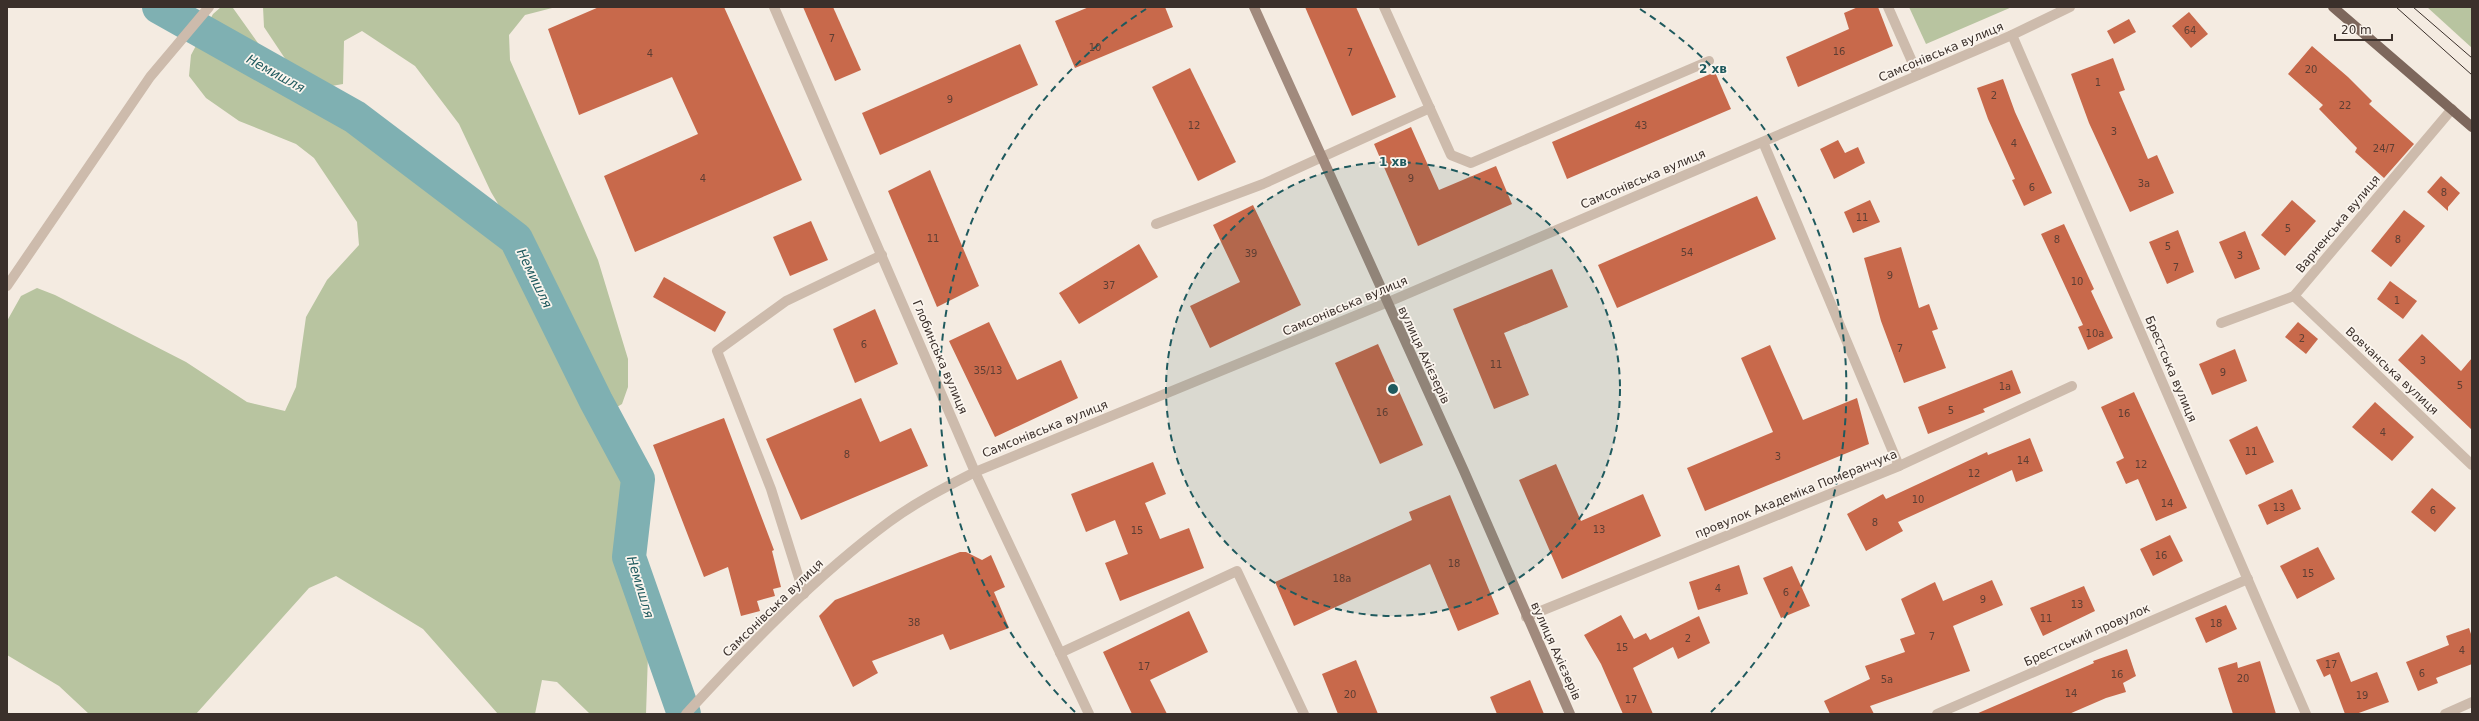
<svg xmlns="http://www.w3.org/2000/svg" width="2479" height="721" viewBox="0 0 2479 721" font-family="'DejaVu Sans',sans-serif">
	<rect width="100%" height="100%" fill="#f4ebe1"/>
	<!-- green -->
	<g fill="#b8c4a0">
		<path d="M221,7L233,8L270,60L288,90L348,125L441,190L512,251L629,480L619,567L648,654L646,714H590L557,682L542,680L535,714H498L423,629L336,576L309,588L196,714H89L59,686L7,655V321L21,296L37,288L55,295L186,362L247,402L285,411L296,387L306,317L327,280L359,245L357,222L314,158L296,144L239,121L206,98L189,76L191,55L213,14Z"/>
		<path d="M263,7H556L525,15L509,35L510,60L598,260L628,359V387L622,404L612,410L603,398L530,249L513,229L491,192L459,124L415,66L362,31L344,41L343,84L320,88L286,60L264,27Z"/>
		<path d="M1909,7H2012L1926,44Z"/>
		<path d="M2427,7H2472V48Z"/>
	</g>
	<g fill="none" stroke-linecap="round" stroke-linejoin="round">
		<!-- river -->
		<path stroke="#7fb0b2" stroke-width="34" d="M159,7L355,117L516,239L596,401L638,479L629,557L684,714"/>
	</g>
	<!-- building -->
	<g fill="#c8694b">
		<path d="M599,7H724L802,180L635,252L604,176L698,134L672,77L579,115L548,29Z"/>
		<path d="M803,7H833L861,70L835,81Z"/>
		<path d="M1089,7H1165L1173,27L1075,68L1055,21Z"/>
		<path d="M1305,7H1356L1396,97L1352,116Z"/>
		<path d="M1858,7H1878L1893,46L1798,87L1786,57L1849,29L1844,13Z"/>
		<path d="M2189,12L2208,34L2191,48L2172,26Z"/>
		<path d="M2129,19L2136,32L2114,44L2107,31Z"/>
		<path d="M1020,44L1038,85L880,155L862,113Z"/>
		<path d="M2312,46L2348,77L2372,101L2369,104L2414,144L2384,178L2355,152L2357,148L2319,109L2323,105L2288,74Z"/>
		<path d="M2113,58L2125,90L2119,92L2148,159L2157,155L2174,193L2130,212L2089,123L2071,74Z"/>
		<path d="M1190,68L1236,162L1198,181L1152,87Z"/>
		<path d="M1715,72L1731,109L1567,179L1552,142Z"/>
		<path d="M2003,79L2015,112L2052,193L2024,206L2012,180L2015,179L1988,119L1977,88Z"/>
		<path d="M1411,127L1439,190L1496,166L1512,204L1418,246L1374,144Z"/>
		<path d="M1838,140L1845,153L1858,147L1865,163L1834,179L1820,149Z"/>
		<path d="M930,170L979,286L937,307L888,191Z"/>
		<path d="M2441,176L2460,193L2448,207V211L2427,192Z"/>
		<path d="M1757,196L1776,239L1617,308L1598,265Z"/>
		<path d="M1870,200L1880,222L1853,233L1844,212Z"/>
		<path d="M2292,200L2316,221L2285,256L2261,235Z"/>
		<path d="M1253,205L1301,305L1210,348L1190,306L1240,282L1213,225Z"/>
		<path d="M2404,210L2425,226L2391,267L2371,251Z"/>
		<path d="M811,221L828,260L790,276L773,237Z"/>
		<path d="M2064,224L2094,289L2091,291L2113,338L2088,350L2078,327L2083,325L2041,234Z"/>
		<path d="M2178,230L2194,272L2167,284L2149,242Z"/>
		<path d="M2245,231L2260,269L2235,279L2219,242Z"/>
		<path d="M1139,244L1158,277L1079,324L1059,293Z"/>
		<path d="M1901,247L1919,308L1929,304L1938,329L1932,331L1946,368L1904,383L1881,321L1864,258Z"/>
		<path d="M1552,269L1568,307L1504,333L1529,395L1494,409L1453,309Z"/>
		<path d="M664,277L726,312L715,332L653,297Z"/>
		<path d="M2390,281L2417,301L2403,319L2377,299Z"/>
		<path d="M875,309L898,364L855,383L833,329Z"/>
		<path d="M989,322L1017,380L1061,360L1078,398L995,437L949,341Z"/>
		<path d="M2298,322L2318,339L2306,354L2285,337Z"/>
		<path d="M2422,334L2461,371L2472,358V430L2398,360Z"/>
		<path d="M1378,344L1423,445L1380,464L1335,363Z"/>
		<path d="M1770,345L1803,420L1857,398L1869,444L1705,511L1687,468L1773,432L1741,358Z"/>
		<path d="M2235,349L2247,381L2212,395L2199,364Z"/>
		<path d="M2012,370L2021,393L1983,409L1985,412L1928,434L1918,407Z"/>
		<path d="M2134,392L2187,508L2156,521L2138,479L2126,484L2116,462L2124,458L2101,407Z"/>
		<path d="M861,398L880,442L911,428L928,466L801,520L766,439Z"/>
		<path d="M2375,402L2414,437L2392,461L2352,427Z"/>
		<path d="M724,418L774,550L772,551L781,587L773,589L775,596L757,601L760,611L741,616L728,567L704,577L653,445Z"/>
		<path d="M2257,426L2274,462L2246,475L2229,440Z"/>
		<path d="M2030,438L2043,471L2016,482L2012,470L1898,522L1903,531L1866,551L1847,514L1883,494L1886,499L1987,452L1988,455Z"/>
		<path d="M1153,462L1166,494L1145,503L1160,539L1189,528L1204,568L1120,601L1105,563L1128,554L1115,520L1086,532L1071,494Z"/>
		<path d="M1556,464L1581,521L1643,494L1661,536L1562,579L1519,480Z"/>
		<path d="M2432,488L2456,508L2435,532L2411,512Z"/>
		<path d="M2292,489L2301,509L2267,525L2258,505Z"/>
		<path d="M1450,495L1499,614L1458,631L1430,564L1294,626L1275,582L1412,520L1409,512Z"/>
		<path d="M2170,535L2183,561L2153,576L2140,549Z"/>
		<path d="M2318,547L2335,579L2297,599L2280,566Z"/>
		<path d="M960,552H966L982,560L991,555L1005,587L994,592L1009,628L950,650L943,634L872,661L878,673L853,687L819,616L835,600Z"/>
		<path d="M1739,565L1748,594L1698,610L1689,582Z"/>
		<path d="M1792,566L1810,606L1781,618L1763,578Z"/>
		<path d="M1992,580L2003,605L1953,626L1970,671L1870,706L1874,714H1830L1824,701L1870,679L1865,666L1905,652L1900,639L1915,634L1901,599L1935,582L1943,601Z"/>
		<path d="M2084,586L2095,611L2043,636L2030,608Z"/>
		<path d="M2226,605L2237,629L2206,643L2195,618Z"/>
		<path d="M1189,611L1208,652L1150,680L1167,714H1132L1103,652Z"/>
		<path d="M1621,615L1634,639L1646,633L1650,640L1699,616L1710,643L1678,659L1673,647L1633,668L1653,714H1623L1601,664L1584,635Z"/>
		<path d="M2469,628L2472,637V664L2436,678L2438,683L2418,691L2406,662L2449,645L2446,636Z"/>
		<path d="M2127,649L2136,676L2123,683L2126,692L2106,698L2069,714H1976L2094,663L2093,661Z"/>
		<path d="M2339,652L2351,682L2377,672L2389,702L2356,714H2345L2330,674L2324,677L2316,660Z"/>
		<path d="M1356,660L1378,714H1338L1322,674Z"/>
		<path d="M2260,661L2276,714H2233L2218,668L2237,662L2238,668Z"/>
		<path d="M1530,680L1544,714H1497L1490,697Z"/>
	</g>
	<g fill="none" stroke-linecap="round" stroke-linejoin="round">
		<!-- service -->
		<g stroke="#cdbbac" stroke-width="10">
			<path d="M1384,7L1451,155L1471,163L1709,61"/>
			<path d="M1888,7L1918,75"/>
			<path d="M1156,224L1263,184L1430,108"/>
			<path d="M7,286L150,77L209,7"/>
			<path d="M804,594L771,489L717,351L786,301L882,255"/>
			<path d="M1060,653L1237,571L1304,714"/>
		</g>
		<!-- minor -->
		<g stroke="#cdbbac" stroke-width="10">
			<path d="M774,7L975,472L1089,714"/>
			<path d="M2012,35L2306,714"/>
			<path d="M1763,142L1899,466"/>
			<path d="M2294,296L2472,465"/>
			<path d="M2221,323L2294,296L2452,109"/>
			<path d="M1526,617L1899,466L2072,386"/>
			<path d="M686,714C747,647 816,576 889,522C916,502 946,487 975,472L1386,303L2012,35L2070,7"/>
			<path d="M1937,714L2248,579"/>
			<path d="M2445,714L2472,702"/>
		</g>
		<!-- secondary -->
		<path stroke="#a18a7d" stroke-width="10" d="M1254,7L1464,471L1570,714"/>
		<!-- primary -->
		<path stroke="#7d675c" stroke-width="10" d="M2333,7L2472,127"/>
		<!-- tram -->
		<g stroke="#3b302b" stroke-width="1">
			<path d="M2396,7L2472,75"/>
			<path d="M2413,7L2472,58"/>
		</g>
	</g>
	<!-- distance rings -->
	<circle cx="1393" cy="389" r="227" fill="#1f5a5e" fill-opacity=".12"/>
	<g fill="none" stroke="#1f5a5e" stroke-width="2" stroke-dasharray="7 5">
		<circle cx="1393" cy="389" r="227"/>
		<path d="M1075 712A453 453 0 0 1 1146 9M1640 9A453 453 0 0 1 1711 712"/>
	</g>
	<g text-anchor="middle" stroke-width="3.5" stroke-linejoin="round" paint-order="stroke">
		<!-- number labels -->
		<g font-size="10" fill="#5e3e33">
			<text x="2190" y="34">64</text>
			<text x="832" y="42">7</text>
			<text x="1095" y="51">10</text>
			<text x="1839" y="55">16</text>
			<text x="1350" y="56">7</text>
			<text x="650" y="57">4</text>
			<text x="2311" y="73">20</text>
			<text x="2098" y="86">1</text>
			<text x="1994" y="99">2</text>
			<text x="950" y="103">9</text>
			<text x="2345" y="109">22</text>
			<text x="1194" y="129">12</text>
			<text x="1641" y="129">43</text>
			<text x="2114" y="135">3</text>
			<text x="2014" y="147">4</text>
			<text x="2384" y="152">24/7</text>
			<text x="703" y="182">4</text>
			<text x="1411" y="182">9</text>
			<text x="2144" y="187">3а</text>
			<text x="2032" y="191">6</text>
			<text x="2444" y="196">8</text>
			<text x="1862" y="221">11</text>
			<text x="2288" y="232">5</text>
			<text x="933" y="242">11</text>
			<text x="2057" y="243">8</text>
			<text x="2398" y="243">8</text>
			<text x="2168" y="250">5</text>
			<text x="1687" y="256">54</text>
			<text x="1251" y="257">39</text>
			<text x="2240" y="259">3</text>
			<text x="2176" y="271">7</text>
			<text x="1890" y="279">9</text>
			<text x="2077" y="285">10</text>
			<text x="1109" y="289">37</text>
			<text x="2397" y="304">1</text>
			<text x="2095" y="337">10а</text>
			<text x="2302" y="342">2</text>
			<text x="864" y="348">6</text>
			<text x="1900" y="352">7</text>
			<text x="2423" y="364">3</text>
			<text x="1496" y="368">11</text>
			<text x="988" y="374">35/13</text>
			<text x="2223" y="376">9</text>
			<text x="2460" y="389">5</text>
			<text x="2005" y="390">1а</text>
			<text x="1951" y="414">5</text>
			<text x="1382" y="416">16</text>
			<text x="2124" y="417">16</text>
			<text x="2383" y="436">4</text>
			<text x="2251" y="455">11</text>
			<text x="847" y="458">8</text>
			<text x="1778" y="460">3</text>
			<text x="2023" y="464">14</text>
			<text x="2141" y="468">12</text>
			<text x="1974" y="477">12</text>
			<text x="1918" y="503">10</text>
			<text x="2167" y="507">14</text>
			<text x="2279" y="511">13</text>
			<text x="2433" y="514">6</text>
			<text x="1875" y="526">8</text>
			<text x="1599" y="533">13</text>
			<text x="1137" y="534">15</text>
			<text x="2161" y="559">16</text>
			<text x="1454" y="567">18</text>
			<text x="2308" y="577">15</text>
			<text x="1342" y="582">18а</text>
			<text x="1718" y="592">4</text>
			<text x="1786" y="596">6</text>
			<text x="1983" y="603">9</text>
			<text x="2077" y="608">13</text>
			<text x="2046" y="622">11</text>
			<text x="914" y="626">38</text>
			<text x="2216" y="627">18</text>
			<text x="1932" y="640">7</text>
			<text x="1688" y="642">2</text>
			<text x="1622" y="651">15</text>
			<text x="2462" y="654">4</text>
			<text x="2331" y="668">17</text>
			<text x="1144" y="670">17</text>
			<text x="2422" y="677">6</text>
			<text x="2117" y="678">16</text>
			<text x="2243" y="682">20</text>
			<text x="1887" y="683">5а</text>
			<text x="2071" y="697">14</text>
			<text x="1350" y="698">20</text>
			<text x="2362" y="699">19</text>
			<text x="1631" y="703">17</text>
		</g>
		<!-- street labels -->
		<g font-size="12" fill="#3b302b" stroke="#fbf5ee">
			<text transform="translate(1941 52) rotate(-23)" y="4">Самсонівська вулиця</text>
			<text transform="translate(1643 179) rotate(-23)" y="4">Самсонівська вулиця</text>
			<text transform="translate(2338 224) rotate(-50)" y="4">Варненська вулиця</text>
			<text transform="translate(1345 306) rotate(-23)" y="4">Самсонівська вулиця</text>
			<text transform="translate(1424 355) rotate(65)" y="4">вулиця Ахієзерів</text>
			<text transform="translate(940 357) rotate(67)" y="4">Глобинська вулиця</text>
			<text transform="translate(2171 369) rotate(67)" y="4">Брестська вулиця</text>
			<text transform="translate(2392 371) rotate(43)" y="4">Вовчанська вулиця</text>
			<text transform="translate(1045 429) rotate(-22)" y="4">Самсонівська вулиця</text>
			<text transform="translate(1796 494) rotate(-22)" y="4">провулок Академіка Померанчука</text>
			<text transform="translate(773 608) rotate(-44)" y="4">Самсонівська вулиця</text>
			<text transform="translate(2087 635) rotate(-24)" y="4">Брестський провулок</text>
			<text transform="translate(1556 651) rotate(66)" y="4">вулиця Ахієзерів</text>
		</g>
		<!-- water labels -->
		<g font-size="13" font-style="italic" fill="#1f5a5e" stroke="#fbf5ee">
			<text transform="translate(276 73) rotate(29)" y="5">Немишля</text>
			<text transform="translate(535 278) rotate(64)" y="5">Немишля</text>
			<text transform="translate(641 587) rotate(73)" y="5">Немишля</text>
		</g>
	</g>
	<circle cx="1393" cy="389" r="6" fill="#1f5a5e" stroke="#fbf5ee" stroke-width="2"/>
	<g font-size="12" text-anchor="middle" font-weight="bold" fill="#1f5a5e" stroke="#fbf5ee" stroke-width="3.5" stroke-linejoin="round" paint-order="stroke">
		<text x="1713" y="73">2 хв</text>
		<text x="1393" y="166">1 хв</text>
	</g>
	<!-- border -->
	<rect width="2479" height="721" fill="none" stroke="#3b302b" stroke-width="16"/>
	<!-- scale -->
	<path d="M2335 34v6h57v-6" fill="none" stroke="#3b302b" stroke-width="2"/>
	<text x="2341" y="34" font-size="12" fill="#3b302b" stroke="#fbf5ee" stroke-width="3" paint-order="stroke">20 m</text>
</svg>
